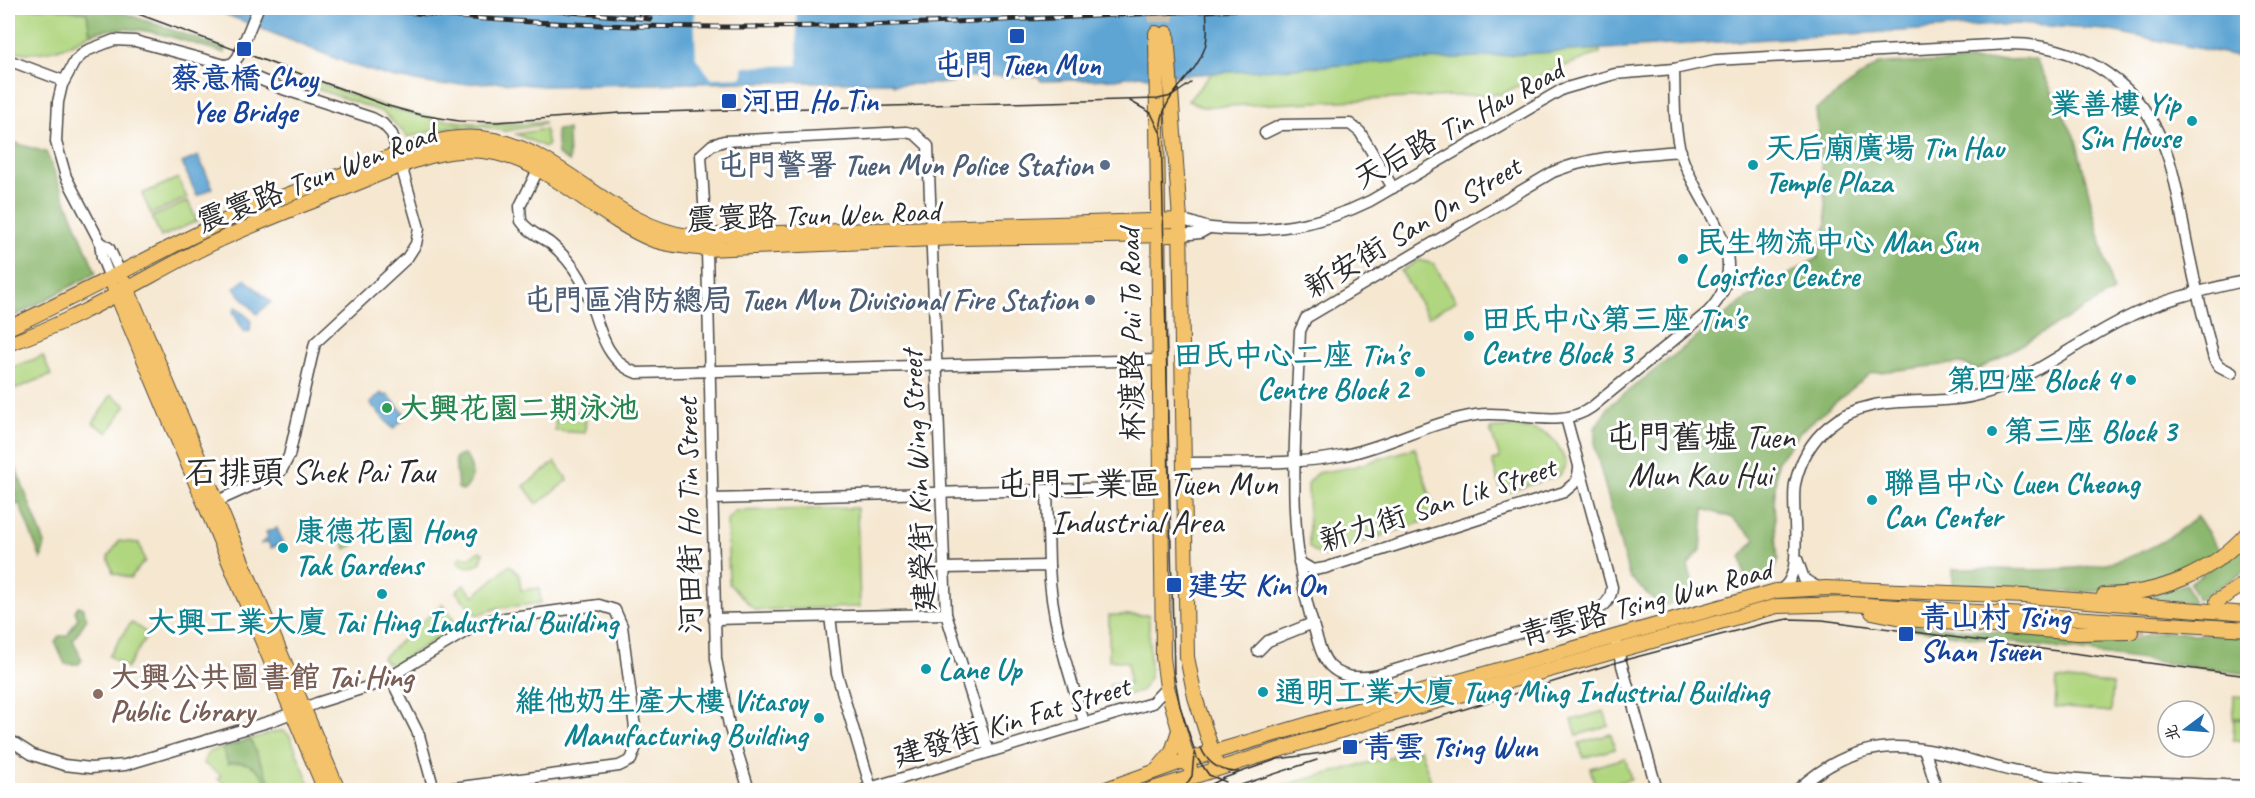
<svg xmlns="http://www.w3.org/2000/svg" width="2255" height="798" viewBox="0 0 2255 798" font-family="Caveat,'LXGW WenKai TC',sans-serif">
	<rect width="100%" height="100%" fill="#fff"/>
	<filter id="ink" filterUnits="userSpaceOnUse"><feTurbulence type="fractalNoise" baseFrequency=".0167" numOctaves="2"/><feDisplacementMap in="SourceGraphic" scale="12" xChannelSelector="R" yChannelSelector="G"/><feConvolveMatrix kernelMatrix="1 2 1 2 8 2 1 2 1" color-interpolation-filters="sRGB"/></filter>
	<filter id="wash" filterUnits="userSpaceOnUse"><feTurbulence type="fractalNoise" baseFrequency=".008" numOctaves="4" result="noise"/><feDisplacementMap in="SourceGraphic" scale="24" xChannelSelector="R" yChannelSelector="G"/><feGaussianBlur stdDeviation="1.35" result="paint"/><feColorMatrix in="noise" values="0 0 0 0 0 0 0 0 0 0 0 0 0 0 0 0 0 1.4 0 .05"/><feComposite in="paint" operator="in"/></filter>
	<g filter="url(#wash)">
		<rect width="100%" height="100%" fill="#f5e7d0"/>
		<!-- green -->
		<g fill="#b0d67f" stroke="#6e8055" stroke-width="1.5">
			<path d="M8,8H55L87,13L90,34C66,49 34,59 8,49Z"/>
			<path d="M1599,48L1600,53L1546,73L1501,94L1203,107L1188,101L1213,72Z"/>
			<path d="M317,82C399,114 454,130 544,122V124L505,131L483,127H450L408,137L383,112L315,88Z"/>
			<path d="M545,129L548,146L545,147L516,134Z"/>
			<path d="M178,178L187,198L151,214L142,194Z"/>
			<path d="M188,201L197,221L161,237L152,217Z"/>
			<path d="M1419,260L1434,264L1456,301L1428,317L1401,271Z"/>
			<path d="M43,356L51,375L15,389L8,369Z"/>
			<path d="M111,395L126,405L108,433L93,423Z"/>
			<path d="M556,411L586,413L585,433L555,431Z"/>
			<path d="M1510,427C1543,430 1555,430 1566,464L1560,475L1502,494L1492,461L1500,458L1490,429Z"/>
			<path d="M1415,448L1437,517L1321,556L1309,547L1308,482L1317,473L1353,467Z"/>
			<path d="M555,462L568,480L537,504L524,486Z"/>
			<path d="M857,508L860,607L755,610L729,584L727,520L735,511Z"/>
			<path d="M347,527L354,545L346,549L338,531Z"/>
			<path d="M119,541L139,543L145,561L130,578L113,573L108,557Z"/>
			<path d="M480,551L483,553L481,562L475,566L465,567L458,561L461,556L469,558Z"/>
			<path d="M510,565L519,575L521,590L539,588L541,603L498,608L477,615L456,592L464,585L474,596Z"/>
			<path d="M442,604L454,620L451,630L395,664L387,663L382,658Z"/>
			<path d="M1109,615H1149L1150,678L1141,691L1110,700V684H1129L1128,662L1109,660Z"/>
			<path d="M131,622L148,634L127,668L109,656Z"/>
			<path d="M2057,679L2113,684L2111,712L2055,707Z"/>
			<path d="M2234,696L2247,697V718H2233Z"/>
			<path d="M1604,711L1609,726L1577,735L1572,720Z"/>
			<path d="M2234,719L2247,720V741L2233,740Z"/>
			<path d="M278,731H284L290,736L312,790H226L228,786L218,779L221,775L203,763L208,752Z"/>
			<path d="M1611,734L1615,749L1583,758L1579,743Z"/>
			<path d="M1420,749L1434,790H1263H1266Z"/>
			<path d="M1625,758L1631,779L1596,789L1590,768Z"/>
		</g>
		<!-- forest -->
		<g fill="#8cb76e" stroke="#5c714c" stroke-width="1.5">
			<path d="M55,8H110L226,49L225,53C181,41 135,19 90,34L87,13Z"/>
			<path d="M2036,59L2076,140L2113,292L1978,370L1961,363L1871,373L1801,431L1777,462L1774,504L1778,562L1773,573L1746,582L1741,557L1756,539L1730,517L1704,509L1701,550L1688,565L1696,596L1661,607L1629,576L1595,448V428L1610,405L1749,297L1818,258L1827,222L1816,109L1878,64Z"/>
			<path d="M568,129L569,162L558,155L556,130Z"/>
			<path d="M8,141L46,152L96,273L8,320Z"/>
			<path d="M8,448L45,544L41,559L19,503L8,510L15,494L8,471Z"/>
			<path d="M464,454C474,466 475,481 463,491L458,488L455,458Z"/>
			<path d="M2197,516L2220,551C2204,563 2183,576 2164,582C2106,598 2014,590 1953,588V569C2044,568 2123,583 2197,516Z"/>
			<path d="M2247,540V570L2198,600L2190,583Z"/>
			<path d="M2186,584L2194,603L2141,598Z"/>
			<path d="M78,606L82,607L87,619L73,640L82,660L79,664H65L55,642L59,636H67L78,618L75,611Z"/>
			<path d="M1912,625L2092,640L2134,638L2162,632L2247,637V674L1912,629Z"/>
			<path d="M250,739L270,782V787L267,786C262,768 246,759 228,764L223,748Z"/>
		</g>
		<!-- water -->
		<g fill="#5ea5d4" stroke="#446880" stroke-width="1.5">
			<path d="M210,8H2247L2248,58L2106,30L2016,24L1148,77L1140,75L1115,79L1041,81L1038,76L953,77V83L893,85L892,82H748L543,86L501,82L440,85L391,77L352,65Z"/>
			<path d="M198,156L213,188L197,196L182,163Z"/>
			<path d="M245,279L271,302L257,314L234,288Z"/>
			<path d="M236,307L251,320L250,331L244,332L233,312Z"/>
			<path d="M381,393L384,396L387,394L404,413L401,416L404,419L393,429L370,403Z"/>
			<path d="M277,528L283,543L271,548L268,542L260,544L268,538L266,532Z"/>
		</g>
		<!-- pier -->
		<path fill="#f5e7d0" d="M694,8H796L798,65L743,67V77L711,78L696,58Z"/>
	</g>
	<g filter="url(#ink)">
		<g fill="none" stroke-linecap="round" stroke-linejoin="round">
			<!-- major-tunnel -->
			<g stroke="#cdc1af" stroke-width="14" stroke-dasharray="14 7" stroke-linecap="butt">
				<path d="M1155,8L1156,33"/>
				<path d="M1166,8L1167,33"/>
				<path d="M2131,632L2160,627L2205,608"/>
			</g>
			<!-- minor casing -->
			<g stroke="#494744" stroke-width="13">
				<g id="minor">
					<path d="M8,60L64,81"/>
					<path d="M225,65L233,63L238,57L258,8"/>
					<path d="M1265,133L1281,125L1350,124L1360,132L1393,188"/>
					<path d="M538,170L520,206L521,221C527,231 540,236 550,243C562,253 572,264 580,278C598,309 598,360 637,373L1158,360"/>
					<path d="M1180,220C1193,221 1200,227 1211,228C1266,234 1322,225 1370,201L1563,89L1615,74L1674,69L1715,60L2010,44C2082,44 2144,85 2167,154C2177,181 2180,211 2186,239C2194,279 2203,319 2214,359L2219,366L2232,373"/>
					<path d="M1181,235L1200,233L1209,228"/>
					<path d="M100,242L109,248L120,272"/>
					<path d="M110,278L102,258L100,242L66,177L56,142L58,102L62,85L75,61L86,51L114,40L135,41L225,65L283,89L372,118L383,124L392,134L419,228L416,244L407,258L315,343L289,456L281,471L271,477L211,504"/>
					<path d="M1566,418L1612,587C1611,598 1607,606 1596,610L1378,675C1361,679 1343,679 1330,666C1321,656 1318,641 1314,628C1284,533 1296,429 1300,331L1306,318L1553,172C1594,155 1636,155 1681,151"/>
					<path d="M1184,463C1232,462 1295,465 1340,456C1387,447 1429,422 1476,415C1514,409 1559,431 1592,407L1708,312C1759,259 1699,209 1682,157C1673,129 1675,97 1674,69"/>
					<path d="M1047,490L1049,566"/>
					<path d="M712,499L1160,487"/>
					<path d="M1797,559L1804,579L1819,588"/>
					<path d="M1299,562L1313,570L1325,568L1564,492L1577,481L1579,469"/>
					<path d="M943,568L1049,566C1051,621 1068,670 1084,722"/>
					<path d="M1779,590C1807,579 1790,510 1795,484C1800,461 1811,441 1829,426C1872,389 1931,409 1982,394C2029,381 2077,342 2122,320C2162,299 2204,290 2248,280"/>
					<path d="M830,616L837,674L871,788"/>
					<path d="M714,619L946,614"/>
					<path d="M1616,644L1657,790"/>
					<path d="M1258,651L1268,641L1313,623"/>
					<path d="M390,677L419,735L434,790"/>
					<path d="M8,739L33,755L64,765L91,768L125,765L271,721L317,703L380,683L475,626L491,620L599,605L615,610L622,626L637,744L631,760L619,766L438,790"/>
					<path d="M1925,751L1937,790"/>
					<path d="M749,790L729,725L716,659L707,249L701,155L712,145L724,141L906,132L915,134L928,146L946,614L989,752"/>
					<path d="M863,790L1152,703L1167,687"/>
					<path d="M1797,790C1821,768 1848,752 1881,748C1929,742 1978,766 2024,773C2097,784 2174,782 2248,786"/>
				</g>
			</g>
			<!-- major casing -->
			<g stroke="#494744" stroke-width="16">
				<g id="major">
					<path d="M1156,33L1163,657L1167,687L1190,768"/>
					<path d="M1167,33L1180,220L1187,657L1195,697L1215,760"/>
					<path d="M125,283L338,790"/>
					<path d="M114,288L325,790"/>
					<path d="M8,328C81,295 151,255 224,221C268,201 314,185 360,168C404,152 446,130 495,140C567,155 616,227 689,236L1180,220"/>
					<path d="M8,344C75,321 136,283 199,250C248,225 300,207 350,186C394,169 441,144 490,152C551,162 596,217 653,240C670,246 688,247 707,249L957,238L1181,235"/>
					<path d="M2104,595C2159,594 2211,574 2248,532"/>
					<path d="M2217,601L2248,582"/>
					<path d="M1872,612L1907,619L2078,633L2131,632"/>
					<path d="M1157,770L1172,752L1178,733"/>
					<path d="M1103,790L1187,760L1319,721L1776,591L1826,588L2024,596L2248,614"/>
					<path d="M1150,790L1410,709L1777,606L1851,604L2248,629"/>
				</g>
			</g>
			<!-- minor -->
			<use href="#minor" stroke="#fff" stroke-width="10"/>
			<!-- major -->
			<use href="#major" stroke="#f3c26a" stroke-width="14"/>
			<!-- tram -->
			<g stroke="#2b2b2b" stroke-width="1.5">
				<path d="M122,8L385,105L421,115L459,121L497,122L620,113L1158,99L1172,96L1191,83"/>
				<path d="M1206,8C1207,22 1209,37 1204,50C1194,78 1164,93 1161,124L1174,674L1180,706L1197,758L1209,775L1226,782"/>
				<path d="M1130,101L1151,113L1160,132"/>
				<path d="M1201,748C1208,764 1221,772 1239,772"/>
				<path d="M1183,790L1192,776L1194,754"/>
				<path d="M1200,790L1224,778L1278,759L1322,753L1621,661L1762,624L1788,619L1822,620L2248,676"/>
				<path d="M1226,790L1317,760"/>
			</g>
			<!-- rail casing -->
			<g stroke="#2b2b2b" stroke-width="5">
				<g id="rail">
					<path d="M370,8C669,44 972,20 1273,8"/>
					<path d="M502,8H535"/>
					<path d="M526,8L650,19"/>
					<path d="M640,14L700,8"/>
				</g>
			</g>
			<!-- rail -->
			<use href="#rail" stroke="#fff" stroke-width="3" stroke-dasharray="9" stroke-linecap="butt"/>
		</g>
	</g>
	<!-- markers -->
	<g fill="#1a4fb4" stroke="#fff" stroke-width="2">
		<rect x="1009" y="28" width="16" height="16" rx="3"/>
		<rect x="236" y="41" width="16" height="16" rx="3"/>
		<rect x="721" y="93" width="16" height="16" rx="3"/>
		<rect x="1166" y="577" width="16" height="16" rx="3"/>
		<rect x="1898" y="626" width="16" height="16" rx="3"/>
		<rect x="1342" y="739" width="16" height="16" rx="3"/>
	</g>
	<g fill="#0f9aa8" stroke="#fff" stroke-width="2">
		<circle cx="2192" cy="121" r="6"/>
		<circle cx="1753" cy="165" r="6"/>
		<circle cx="1683" cy="259" r="6"/>
		<circle cx="1469" cy="336" r="6"/>
		<circle cx="1420" cy="372" r="6"/>
		<circle cx="2131" cy="380" r="6"/>
		<circle cx="1992" cy="431" r="6"/>
		<circle cx="1872" cy="500" r="6"/>
		<circle cx="283" cy="548" r="6"/>
		<circle cx="382" cy="594" r="6"/>
		<circle cx="926" cy="669" r="6"/>
		<circle cx="1263" cy="692" r="6"/>
		<circle cx="819" cy="718" r="6"/>
	</g>
	<g fill="#5c6f8a" stroke="#fff" stroke-width="2">
		<circle cx="1105" cy="165" r="6"/>
		<circle cx="1090" cy="300" r="6"/>
	</g>
	<circle fill="#2e9e5b" stroke="#fff" stroke-width="2" cx="387" cy="408" r="6"/>
	<circle fill="#8d6e63" stroke="#fff" stroke-width="2" cx="98" cy="694" r="6"/>
	<g text-anchor="middle" stroke-width="6" stroke-linejoin="round" paint-order="stroke">
		<!-- transit labels -->
		<g font-size="30" font-weight="bold" fill="#164399" stroke="#fff" text-anchor="start">
			<text x="1017" y="75" text-anchor="middle">屯門 Tuen Mun</text>
			<text x="244" y="88" text-anchor="middle">蔡意橋 Choy<tspan x="244" dy="34">Yee Bridge</tspan></text>
			<text x="742" y="111">河田 Ho Tin</text>
			<text x="1188" y="595">建安 Kin On</text>
			<text x="1920" y="627">青山村 Tsing<tspan x="1920" dy="34">Shan Tsuen</tspan></text>
			<text x="1364" y="757">青雲 Tsing Wun</text>
		</g>
		<!-- culture labels -->
		<g font-size="30" font-weight="bold" fill="#0d838f" stroke="#fff" text-anchor="start">
			<text x="2180" y="114" text-anchor="end">業善樓 Yip<tspan x="2180" dy="34">Sin House</tspan></text>
			<text x="1765" y="158">天后廟廣場 Tin Hau<tspan x="1765" dy="34">Temple Plaza</tspan></text>
			<text x="1695" y="252">民生物流中心 Man Sun<tspan x="1695" dy="34">Logistics Centre</tspan></text>
			<text x="1481" y="329">田氏中心第三座 Tin's<tspan x="1481" dy="34">Centre Block 3</tspan></text>
			<text x="1408" y="365" text-anchor="end">田氏中心二座 Tin's<tspan x="1408" dy="34">Centre Block 2</tspan></text>
			<text x="2119" y="390" text-anchor="end">第四座 Block 4</text>
			<text x="2004" y="441">第三座 Block 3</text>
			<text x="1884" y="493">聯昌中心 Luen Cheong<tspan x="1884" dy="34">Can Center</tspan></text>
			<text x="295" y="541">康德花園 Hong<tspan x="295" dy="34">Tak Gardens</tspan></text>
			<text x="382" y="632" text-anchor="middle">大興工業大廈 Tai Hing Industrial Building</text>
			<text x="938" y="679">Lane Up</text>
			<text x="1275" y="702">通明工業大廈 Tung Ming Industrial Building</text>
			<text x="807" y="711" text-anchor="end">維他奶生產大樓 Vitasoy<tspan x="807" dy="34">Manufacturing Building</tspan></text>
		</g>
		<!-- street labels -->
		<g font-size="30" fill="#2b2b2b" stroke="#fff">
			<text transform="translate(1458 124) rotate(-29)" y="10">天后路 Tin Hau Road</text>
			<text transform="translate(316 177) rotate(-21)" y="10">震寰路 Tsun Wen Road</text>
			<text transform="translate(813 215) rotate(-2)" y="10">震寰路 Tsun Wen Road</text>
			<text transform="translate(1412 227) rotate(-31)" y="10">新安街 San On Street</text>
			<text transform="translate(1131 335) rotate(-91)" y="10">杯渡路 Pui To Road</text>
			<text transform="translate(918 481) rotate(-93)" y="10">建榮街 Kin Wing Street</text>
			<text transform="translate(1437 504) rotate(-18)" y="10">新力街 San Lik Street</text>
			<text transform="translate(689 516) rotate(-91)" y="10">河田街 Ho Tin Street</text>
			<text transform="translate(1645 602) rotate(-15)" y="10">青雲路 Tsing Wun Road</text>
			<text transform="translate(1011 721) rotate(-17)" y="10">建發街 Kin Fat Street</text>
		</g>
		<!-- service labels -->
		<g font-size="30" font-weight="bold" fill="#4e5e75" stroke="#fff" text-anchor="end">
			<text x="1093" y="175">屯門警署 Tuen Mun Police Station</text>
			<text x="1078" y="310">屯門區消防總局 Tuen Mun Divisional Fire Station</text>
		</g>
		<!-- leisure labels -->
		<g font-size="30" font-weight="bold" fill="#27864d" stroke="#fff" text-anchor="start">
			<text x="399" y="418">大興花園二期泳池</text>
		</g>
		<!-- education labels -->
		<g font-size="30" font-weight="bold" fill="#785e54" stroke="#fff" text-anchor="start">
			<text x="110" y="687">大興公共圖書館 Tai Hing<tspan x="110" dy="34">Public Library</tspan></text>
		</g>
		<!-- quarter labels -->
		<g font-size="33" fill="#2b2b2b" stroke="#fff">
			<text x="1700" y="448">屯門舊墟 Tuen<tspan x="1700" dy="38">Mun Kau Hui</tspan></text>
			<text x="310" y="483">石排頭 Shek Pai Tau</text>
			<text x="1137" y="495">屯門工業區 Tuen Mun<tspan x="1137" dy="38">Industrial Area</tspan></text>
		</g>
	</g>
	<!-- margin -->
	<rect width="2255" height="798" fill="none" stroke="#fff" stroke-width="30"/>
	<!-- north arrow -->
	<g transform="translate(2186 729) rotate(254)"><circle r="28" fill="#ffffff" stroke="#aaaaaa" stroke-width="1.5"/>
	<path d="M0-4.5L10 22L0 15L-10 22Z" fill="#1f6fb2"/>
	<text y="-9" font-size="16" font-weight="bold" text-anchor="middle" fill="#2b2b2b">北</text>
	</g>
</svg>
